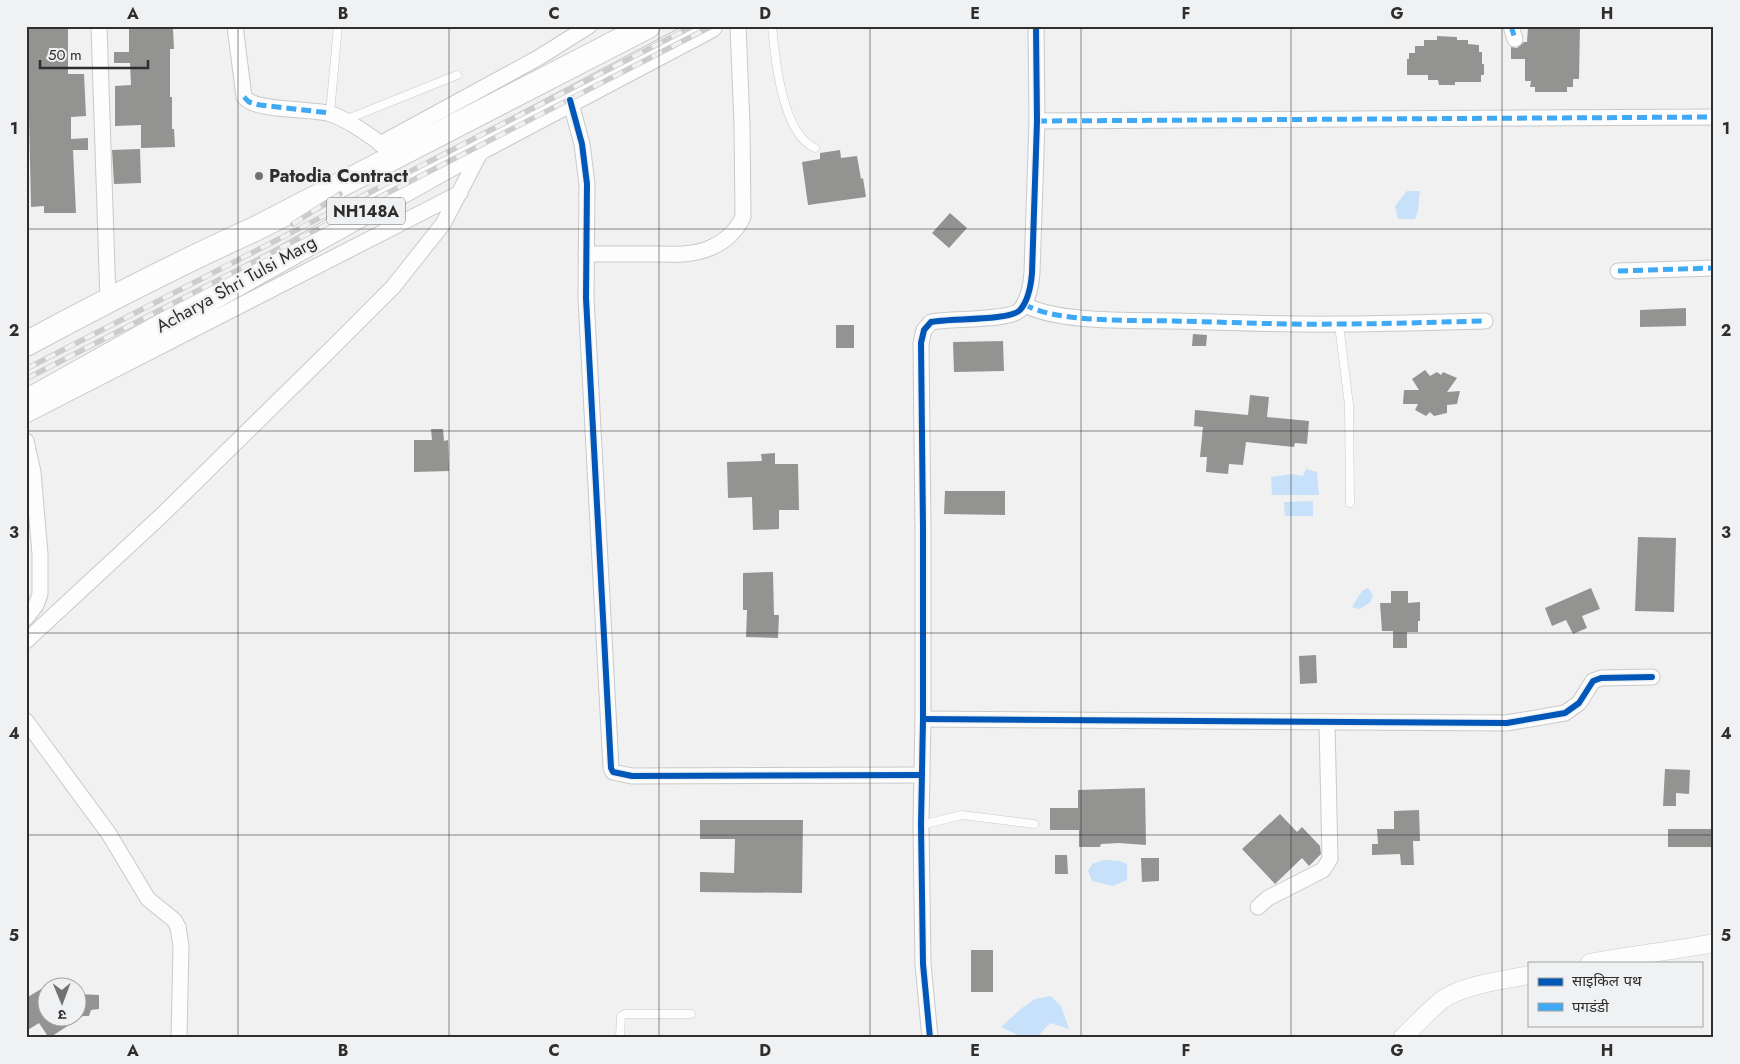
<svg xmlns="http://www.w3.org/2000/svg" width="1740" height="1064" viewBox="0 0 1740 1064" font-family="Jost,'Noto Sans Devanagari',sans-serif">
	<rect width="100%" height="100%" fill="#f1f1f1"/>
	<!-- water -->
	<g fill="#c6e1f9">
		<path d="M1407,191H1420L1418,211L1415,219H1398L1395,206Z"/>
		<path d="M1306,469L1317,472L1319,495H1272L1271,477L1291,474L1303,476Z"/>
		<path d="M1313,501V516H1285L1284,502Z"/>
		<path d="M1368,588L1373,595L1370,603L1359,609L1352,607L1362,591Z"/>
		<path d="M1104,860L1120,861L1127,864V880L1113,886L1092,881L1088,871L1092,864Z"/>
		<path d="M1051,996L1061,1006L1069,1029L1050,1023L1038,1036L1022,1037L1001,1027L1022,1008L1035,999Z"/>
	</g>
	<!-- building -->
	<g fill="#939392">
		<path d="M27,26H68V74H84L86,116L71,117V139L88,138V150H73L76,213H44V206L31,207Z"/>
		<path d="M129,26H161V29H173L174,49H170V97H172V129H174L175,147L141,148V125L115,126V86L131,85L130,63H114V52H129Z"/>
		<path d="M1562,26L1580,27L1579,79H1573V87H1567V92H1535V87H1530L1531,81H1525V59H1511V47L1517,48L1524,42H1527L1528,27Z"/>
		<path d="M1437,36L1457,37V40H1468V44L1479,45V52H1482V64H1484V75H1481V82H1455V85H1439L1438,80H1428V75H1407V59H1409V53H1415V46H1424V40H1437Z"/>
		<path d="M140,149L141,183L114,184L112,150Z"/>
		<path d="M840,150L841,158L857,156L861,179L863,178L866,197L808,205L802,162L820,159V153Z"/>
		<path d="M950,213L967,228L949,248L932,233Z"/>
		<path d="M1686,308V326L1640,327V310Z"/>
		<rect x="836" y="325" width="18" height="23"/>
		<path d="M1193,334L1207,335L1206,346H1192Z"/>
		<path d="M1003,341L1004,371L954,372L953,342Z"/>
		<path d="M1425,370L1430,376L1437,372L1441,375L1443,372L1457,378L1447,392L1460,391L1457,404L1447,405V413L1434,416L1430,412L1426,416L1415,410L1418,404H1403L1404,390H1419L1412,379Z"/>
		<path d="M1250,395L1269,397L1267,417L1309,421L1307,444L1295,443L1294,447L1246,442L1243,465L1229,464L1228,474L1206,472L1207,457H1200L1203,427L1194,426L1195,410L1248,415Z"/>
		<path d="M431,429H443L444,441L448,440L449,471L414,472V440H432Z"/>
		<path d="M775,453V464H798L799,510H779V529L753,530L752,497L728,498L727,462L762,461L761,454Z"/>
		<path d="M945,491H1005V515L944,514Z"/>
		<path d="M1638,537L1676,538L1674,612L1635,611Z"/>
		<path d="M773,572L774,615H779L778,638L746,637L747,610H743V573Z"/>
		<path d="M1591,588L1600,609L1582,616L1587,628L1573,634L1566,620L1552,626L1545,608Z"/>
		<path d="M1391,591H1408V603L1420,602V621H1418V632H1407V648H1393V631H1382L1380,603H1391Z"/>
		<path d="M1316,655L1317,683L1300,684L1299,656Z"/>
		<path d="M1665,769L1690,770L1689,794L1676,793V806H1663Z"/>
		<path d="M1145,788L1146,845L1119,843L1101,844L1100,847H1079V830H1050V808H1078V790Z"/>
		<path d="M1419,810L1420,841H1413L1414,865H1401L1400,854L1372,855V844H1378L1377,829H1394V811Z"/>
		<path d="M1280,814L1297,832L1302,827L1320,846L1321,854L1309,866L1302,858L1275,884L1242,849Z"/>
		<path d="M700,820H803L802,893L700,892V872L734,873L735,839H700Z"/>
		<rect x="1668" y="829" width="46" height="18"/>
		<path d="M1055,855H1067L1068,874H1055Z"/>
		<path d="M1141,858H1159V881L1142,882Z"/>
		<rect x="971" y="950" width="22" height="42"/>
		<path d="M48,985V1016H83L49,1038L39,1023L26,1031V998Z"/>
		<path d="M78,994L99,995V1009L91,1010L89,1016H78Z"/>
	</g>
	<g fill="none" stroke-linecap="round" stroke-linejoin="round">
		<!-- service casing -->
		<g stroke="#c9c9ca" stroke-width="9">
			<g id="service">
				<path d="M772,26C775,58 782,134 815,148"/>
				<path d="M330,113L338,26"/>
				<path d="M345,120L457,75"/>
				<path d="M1339,325L1349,405L1350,503"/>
				<path d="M921,825L962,815L1034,824"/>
				<path d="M620,1038L621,1016L625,1014H691"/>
			</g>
		</g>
		<!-- minor casing -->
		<g stroke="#c9c9ca" stroke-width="17">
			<g id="minor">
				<path d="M99,26L108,300"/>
				<path d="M235,26L244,97C255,112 312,108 331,114C347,119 374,138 387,149"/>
				<path d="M1511,26L1515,39"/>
				<path d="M570,100L582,144L587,184L586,298L611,768L613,772L632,776L922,775"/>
				<path d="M1037,121L1714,117"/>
				<path d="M380,144L538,58L589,26"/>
				<path d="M586,254C608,254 630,254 652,254C670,254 692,256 710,248C724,242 736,232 743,217L742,124L738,26"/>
				<path d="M1618,271L1714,268"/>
				<path d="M1024,304C1054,323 1136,320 1173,321C1229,322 1285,325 1340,324C1388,324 1436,322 1485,321"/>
				<path d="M26,415L460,193"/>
				<path d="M26,441L33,472L40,554V594L36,605L26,618"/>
				<path d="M26,641L162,515L328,352L393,287L443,224L483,147"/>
				<path d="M923,719L1507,723L1565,713L1579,703L1593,681L1601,678L1652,677"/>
				<path d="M26,721L109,834L148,899L174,920L178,927L181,946L179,1038"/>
				<path d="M1258,907L1268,898L1323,870L1330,859L1327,722"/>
				<path d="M930,1038L923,964L921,825L923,719V528L921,343L924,330L931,322C950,318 1009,321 1020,310C1029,300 1031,285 1032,273L1037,121L1036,26"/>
			</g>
		</g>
		<!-- tertiary casing -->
		<g stroke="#c9c9ca" stroke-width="19">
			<g id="tertiary">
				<path d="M1590,963C1631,955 1673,951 1714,943"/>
				<path d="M1402,1038C1415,1026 1428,1011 1442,1000C1462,985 1504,980 1529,975"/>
			</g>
		</g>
		<!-- trunk casing -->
		<g stroke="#c9c9ca" stroke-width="26">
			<g id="trunk">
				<path d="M26,344C102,303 177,264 255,229L648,26"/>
				<path d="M26,402L483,146L710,26"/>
			</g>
		</g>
		<!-- service -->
		<use href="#service" stroke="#fdfdfd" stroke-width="8"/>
		<!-- minor -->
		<use href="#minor" stroke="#fdfdfd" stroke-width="15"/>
		<!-- tertiary -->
		<use href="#tertiary" stroke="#fdfdfd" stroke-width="18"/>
		<!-- trunk -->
		<use href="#trunk" stroke="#fdfdfd" stroke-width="24"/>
		<!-- rail casing -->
		<g stroke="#ccc" stroke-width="5.5">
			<g id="rail">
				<path d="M293,224L340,194"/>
				<path d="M26,369L693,26"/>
				<path d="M26,379L712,26"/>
			</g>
		</g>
		<!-- rail -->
		<use href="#rail" stroke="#f0f1f2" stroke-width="4" stroke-dasharray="11" stroke-linecap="butt"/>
		<!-- quiet -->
		<g stroke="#3fa9f5" stroke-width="5" stroke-dasharray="10 5" stroke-linecap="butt">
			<path d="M1511,26L1515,39"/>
			<path d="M244,97L249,102L260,105L330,113"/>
			<path d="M1037,121L1714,117"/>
			<path d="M1618,271L1714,268"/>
			<path d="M1024,304C1054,323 1136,320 1173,321C1229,322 1285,325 1340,324C1388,324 1436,322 1485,321"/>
		</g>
		<!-- cycleway casing -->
		<g stroke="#f0f1f2" stroke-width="9">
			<g id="cycleway">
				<path d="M570,100L582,144L587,184L586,298L611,768L613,772L632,776L922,775"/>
				<path d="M923,719L1507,723L1565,713L1579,703L1593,681L1601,678L1652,677"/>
				<path d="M930,1038L923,964L921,825L923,719V528L921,343L924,330L931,322C950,318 1009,321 1020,310C1029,300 1031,285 1032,273L1037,121L1036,26"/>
			</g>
		</g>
		<!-- cycleway -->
		<use href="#cycleway" stroke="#0057b8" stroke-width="6"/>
	</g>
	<!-- grid -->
	<path fill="none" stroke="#2e2e2f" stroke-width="1" stroke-opacity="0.55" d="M238,26V1038M449,26V1038M659,26V1038M870,26V1038M1081,26V1038M1291,26V1038M1502,26V1038M26,229H1714M26,431H1714M26,633H1714M26,835H1714"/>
	<!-- markers -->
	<circle fill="#727273" stroke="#f0f1f2" stroke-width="2" cx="259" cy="176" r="5"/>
	<g text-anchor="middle" stroke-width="5" stroke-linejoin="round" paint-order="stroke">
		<!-- shield labels -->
		<rect fill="#f0f1f2" stroke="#68686a" stroke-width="1" x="327" y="197.5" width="78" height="27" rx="4"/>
		<g font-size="16" font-weight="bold" fill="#2e2e2f">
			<text x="366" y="217">NH148A</text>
		</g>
		<!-- poi labels -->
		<g font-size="18" font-weight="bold" fill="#2e2e2f" stroke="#f0f1f2" text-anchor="start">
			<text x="269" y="182">Patodia Contract</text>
		</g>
		<!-- street labels -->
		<g font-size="18" fill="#2e2e2f" stroke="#f0f1f2">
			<text transform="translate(236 284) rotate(-29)" y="6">Acharya Shri Tulsi Marg</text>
		</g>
	</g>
	<!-- border -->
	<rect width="1740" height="1064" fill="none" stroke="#f0f1f2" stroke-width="55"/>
	<!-- legend -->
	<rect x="1528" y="962" width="175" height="65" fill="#f0f1f2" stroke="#a2a3a4"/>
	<rect x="1538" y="978" width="25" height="8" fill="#0057b8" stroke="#a2a3a4"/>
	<text x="1572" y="986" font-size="15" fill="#2e2e2f">साइकिल पथ</text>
	<rect x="1538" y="1003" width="25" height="8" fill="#3fa9f5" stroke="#a2a3a4"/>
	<text x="1572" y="1012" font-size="15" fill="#2e2e2f">पगडंडी</text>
	<!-- north arrow -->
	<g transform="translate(62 1002) rotate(179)"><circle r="24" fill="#f0f1f2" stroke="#a2a3a4"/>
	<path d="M0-4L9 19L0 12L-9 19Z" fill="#727273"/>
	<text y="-8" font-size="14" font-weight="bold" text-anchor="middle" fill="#2e2e2f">उ</text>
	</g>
	<!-- scale -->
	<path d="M40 60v8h108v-8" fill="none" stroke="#2e2e2f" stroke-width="2.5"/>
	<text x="48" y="60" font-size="15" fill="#2e2e2f" stroke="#f0f1f2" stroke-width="4" paint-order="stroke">50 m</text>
	<rect x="28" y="28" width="1684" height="1008" fill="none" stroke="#2e2e2f" stroke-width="2"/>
	<g font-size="16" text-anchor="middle" font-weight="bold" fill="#2e2e2f">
		<text x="133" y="19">A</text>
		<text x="343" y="19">B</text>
		<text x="554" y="19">C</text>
		<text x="765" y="19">D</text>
		<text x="975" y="19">E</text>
		<text x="1186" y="19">F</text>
		<text x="1397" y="19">G</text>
		<text x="1607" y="19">H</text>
		<text x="14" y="134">1</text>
		<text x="1726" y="134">1</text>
		<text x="14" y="336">2</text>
		<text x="1726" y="336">2</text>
		<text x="14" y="538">3</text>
		<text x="1726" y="538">3</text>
		<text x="14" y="739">4</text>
		<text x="1726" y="739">4</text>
		<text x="14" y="941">5</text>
		<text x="1726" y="941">5</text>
		<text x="133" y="1056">A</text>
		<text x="343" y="1056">B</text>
		<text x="554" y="1056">C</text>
		<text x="765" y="1056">D</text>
		<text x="975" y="1056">E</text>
		<text x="1186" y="1056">F</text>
		<text x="1397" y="1056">G</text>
		<text x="1607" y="1056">H</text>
	</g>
</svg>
